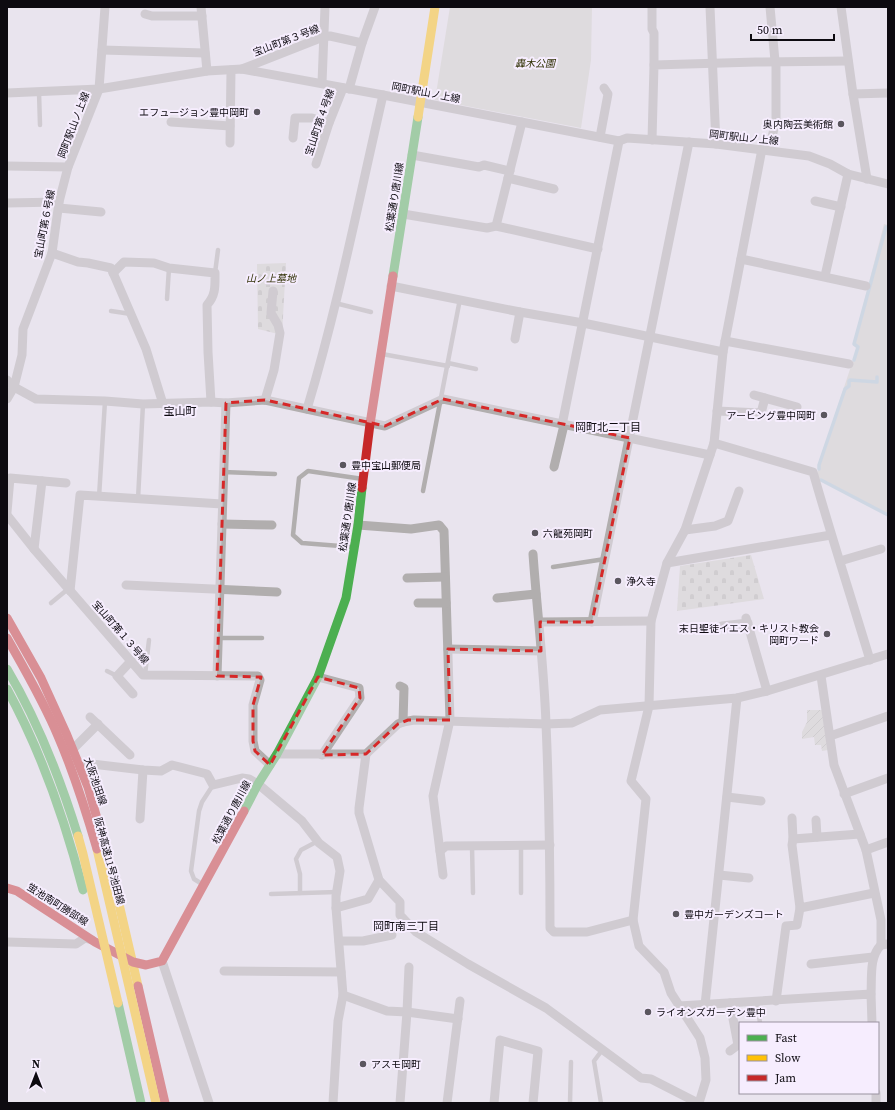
<svg xmlns="http://www.w3.org/2000/svg" width="895" height="1110" viewBox="0 0 895 1110" font-family="'Source Serif 4','Noto Sans JP',serif">
	<defs>
		<pattern id="cemetery-stones" width="16" height="16" patternUnits="userSpaceOnUse"><rect width="16" height="16" fill="#d1d0c9"/><path d="M2 7V4a2 2 0 0 1 4 0v3zM10 15v-3a2 2 0 0 1 4 0v3z" fill="#b2b1ac"/></pattern>
		<pattern id="garden-furrows" width="10" height="10" patternUnits="userSpaceOnUse"><rect width="10" height="10" fill="#d1d0c9"/><path d="M-1 1l2-2M0 10L10 0M9 11l2-2" fill="none" stroke="#b2b1ac"/></pattern>
	</defs>
	<rect width="100%" height="100%" fill="#e9e4ee"/>
	<!-- cemetery -->
	<g fill="url(#cemetery-stones)">
		<path d="M286,263L282,335L258,329L257,264Z"/>
		<path d="M751,555L764,599L677,611L680,566Z"/>
	</g>
	<!-- park -->
	<g fill="#d1d0c9">
		<path d="M450,7H592L591,60L581,128L435,100Z"/>
		<path d="M884,224L888,225V516L818,479V466L857,348L853,345Z"/>
	</g>
	<!-- garden -->
	<path fill="url(#garden-furrows)" d="M807,710H822L828,750L822,751L821,745H815L814,737L802,739V732L807,722Z"/>
	<g fill="none" stroke-linecap="round" stroke-linejoin="round">
		<!-- stream -->
		<g stroke="#aec8d6" stroke-width="3.5">
			<path d="M854,360L858,347L854,344L886,227L888,228"/>
			<path d="M819,469V465L845,389L849,386V381L850,380L877,382V377"/>
			<path d="M821,480L888,515"/>
		</g>
		<!-- lane -->
		<g stroke="#b1aeae" stroke-width="4.5">
			<path d="M39,92L40,125"/>
			<path d="M215,273L218,250"/>
			<path d="M167,299L169,268"/>
			<path d="M335,303L371,312"/>
			<path d="M111,311L131,314"/>
			<path d="M382,354L448,366"/>
			<path d="M448,363L476,369"/>
			<path d="M223,472L275,474"/>
			<path d="M423,491L460,299"/>
			<path d="M99,497L105,401"/>
			<path d="M138,499L143,404"/>
			<path d="M353,547L302,543L293,535L299,478L308,471L363,479"/>
			<path d="M553,567L605,559"/>
			<path d="M51,603L68,589"/>
			<path d="M218,638H262"/>
			<path d="M107,671L117,676"/>
			<path d="M145,675L149,640"/>
			<path d="M472,846L473,893"/>
			<path d="M521,846V893"/>
			<path d="M202,884L194,879L191,871L199,811L202,802L213,785"/>
			<path d="M300,893V874L296,859L301,850L318,841"/>
			<path d="M271,894L337,892"/>
			<path d="M757,1002L760,1023"/>
			<path d="M570,1103L571,1062"/>
			<path d="M601,1103L594,1061L603,1049"/>
		</g>
		<!-- street -->
		<g stroke="#b1aeae" stroke-width="9">
			<path d="M201,7L207,71"/>
			<path d="M652,7V29L654,33V65"/>
			<path d="M710,7L716,144"/>
			<path d="M770,7L775,61"/>
			<path d="M841,7L853,94L867,179"/>
			<path d="M145,14L152,16H202"/>
			<path d="M102,50L205,53"/>
			<path d="M242,69L323,37L330,36L362,43"/>
			<path d="M322,83L325,7"/>
			<path d="M349,89L362,43L375,7"/>
			<path d="M7,93L99,89L207,71L242,69L383,95L619,141L627,138L716,144L809,156L830,164L848,174L888,184"/>
			<path d="M853,94L888,93"/>
			<path d="M171,122L230,126"/>
			<path d="M600,137L608,94L604,88"/>
			<path d="M293,138L295,118H312L329,123"/>
			<path d="M652,140L654,65L756,62L848,61"/>
			<path d="M230,143L231,70"/>
			<path d="M769,150L776,120V61"/>
			<path d="M412,155L479,167L484,165L510,171"/>
			<path d="M316,164L329,123L343,88"/>
			<path d="M7,166L68,167"/>
			<path d="M508,178L554,189"/>
			<path d="M815,201L841,207"/>
			<path d="M7,203L59,202"/>
			<path d="M59,208L101,212"/>
			<path d="M403,214L487,228L496,226L598,249"/>
			<path d="M496,226L522,122"/>
			<path d="M52,253L78,262L88,263L111,268L146,349L163,404"/>
			<path d="M741,259L866,286"/>
			<path d="M113,273L124,262L154,263L169,268L215,273C215,286 216,295 207,305L208,352L211,402"/>
			<path d="M825,276L848,174"/>
			<path d="M391,286L520,312L583,323L723,352"/>
			<path d="M515,339L520,312"/>
			<path d="M725,341L849,364"/>
			<path d="M7,380L14,387L36,399L105,401L143,404L211,402L226,403L265,400L385,426L443,399L710,455"/>
			<path d="M754,395L797,407"/>
			<path d="M7,399L14,387L22,355L23,329L52,253L59,202L68,167L99,89L105,7"/>
			<path d="M265,400L274,370L280,333L278,325L271,313L273,291"/>
			<path d="M307,409C338,306 359,199 383,95"/>
			<path d="M717,411L761,413L765,398"/>
			<path d="M562,425L619,141"/>
			<path d="M714,443L813,472C831,535 851,597 870,660"/>
			<path d="M554,467L564,425"/>
			<path d="M7,512L10,478L66,483"/>
			<path d="M7,515L34,549L143,675L258,676L260,680L253,705V741L255,751L270,765"/>
			<path d="M222,524L272,525"/>
			<path d="M358,525L411,529L439,525L444,531L450,720L433,796L443,875"/>
			<path d="M685,530L715,526L728,521L739,491"/>
			<path d="M34,549L42,481"/>
			<path d="M533,554C537,611 544,667 546,724C549,792 550,860 550,928L554,932H587L633,920"/>
			<path d="M840,561L881,549"/>
			<path d="M667,563L831,535"/>
			<path d="M407,578L445,577"/>
			<path d="M126,585L277,592"/>
			<path d="M70,591L80,495L222,504"/>
			<path d="M497,598L536,594"/>
			<path d="M418,603H446"/>
			<path d="M746,618L767,691"/>
			<path d="M540,622L651,621"/>
			<path d="M592,622L689,142"/>
			<path d="M722,626L748,623"/>
			<path d="M448,649L541,651"/>
			<path d="M131,661L117,676L133,694"/>
			<path d="M217,676L226,403"/>
			<path d="M821,676L834,765L866,850L881,920V945L888,944"/>
			<path d="M318,677L359,688L360,698L322,755"/>
			<path d="M400,686L404,688L403,722"/>
			<path d="M90,717L130,755"/>
			<path d="M830,736L888,716"/>
			<path d="M73,749L98,724"/>
			<path d="M277,754H366L398,724L403,722L414,720L546,724L572,723L600,710L737,698L767,691L888,654"/>
			<path d="M366,754L359,808V813L379,880L400,902V915L416,932L468,964L546,1008L641,1078L651,1079L698,1103"/>
			<path d="M79,764H92L143,770L161,771L172,765L207,774L213,785L242,778L249,779L258,784L302,821L319,843L337,857L340,871L336,896V908L343,995L387,1011L407,1012L458,1019"/>
			<path d="M844,794L888,778"/>
			<path d="M727,797L761,801"/>
			<path d="M792,818L793,839"/>
			<path d="M140,819L143,770"/>
			<path d="M816,820L817,837"/>
			<path d="M860,834L793,839L792,845L800,908L874,893"/>
			<path d="M866,850L888,842"/>
			<path d="M440,851L446,846L550,845"/>
			<path d="M719,875L749,878"/>
			<path d="M336,908L368,899L379,880"/>
			<path d="M339,941H363L392,935"/>
			<path d="M7,942L76,944L85,938L92,940"/>
			<path d="M162,961L209,1103"/>
			<path d="M811,964L873,957"/>
			<path d="M224,971L341,972"/>
			<path d="M871,994C872,978 869,957 881,945"/>
			<path d="M776,1001L786,926L797,925L800,908"/>
			<path d="M730,1003L738,1045L730,1051"/>
			<path d="M705,1005L737,698"/>
			<path d="M679,1006L871,994L872,1023"/>
			<path d="M876,1093V1103"/>
			<path d="M333,1103L338,1021L343,995"/>
			<path d="M400,1103L407,1012L409,967"/>
			<path d="M447,1103L460,1001"/>
			<path d="M494,1103L500,1040L538,1051L533,1103"/>
			<path d="M699,1103L706,1080L705,1058L700,1038L671,993L664,972L639,946L633,920L646,799L631,781L649,706L651,621L667,563L685,530L714,443L723,352L762,149"/>
		</g>
		<!-- fast -->
		<g stroke="#4caf50" stroke-width="9">
			<path d="M393,276L418,117"/>
			<path d="M7,689C42,753 65,820 83,890"/>
			<path d="M244,811L258,784L277,754L318,677L346,598L358,525L362,488"/>
		</g>
		<!-- slow -->
		<g stroke="#ffc107" stroke-width="9">
			<path d="M418,117L435,7"/>
			<path d="M98,822L106,848L138,986"/>
		</g>
		<!-- jam -->
		<g stroke="#c62828" stroke-width="9">
			<path d="M362,488L370,424L393,276"/>
			<path d="M7,618L41,678L66,733L88,787L98,822"/>
			<path d="M7,888L17,891L95,942L133,962L146,965L162,961L244,811"/>
			<path d="M138,986L165,1103"/>
		</g>
		<!-- fast-bridge -->
		<g stroke="#4caf50" stroke-width="9">
			<path d="M7,669C38,721 60,778 78,836"/>
			<path d="M118,1003L141,1103"/>
		</g>
		<!-- slow-bridge -->
		<g stroke="#ffc107" stroke-width="9">
			<path d="M78,836L83,854L118,1003"/>
			<path d="M97,849L156,1103"/>
		</g>
		<!-- jam-bridge -->
		<path stroke="#c62828" stroke-width="9" d="M7,638C25,670 44,702 58,736C74,773 86,811 97,849"/>
	</g>
	<!-- marked area -->
	<path d="M0 0H895V1110H0ZM443,399L630,438L592,622H540L541,651L448,649L450,720H408L398,724L366,754L322,755L360,698L359,688L318,677L270,765L255,751L253,741V705L261,677L217,676L226,403L265,400L385,426Z" fill="#e9e4ee" fill-opacity=".55" fill-rule="evenodd"/>
	<path fill="none" stroke="#d62828" stroke-width="3" stroke-dasharray="8 5" stroke-linejoin="round" d="M443,399L630,438L592,622H540L541,651L448,649L450,720H408L398,724L366,754L322,755L360,698L359,688L318,677L270,765L255,751L253,741V705L261,677L217,676L226,403L265,400L385,426Z"/>
	<!-- markers -->
	<g fill="#5a565e" stroke="#f6edfe" stroke-width="1.5">
		<circle cx="257" cy="112" r="4"/>
		<circle cx="841" cy="124" r="4"/>
		<circle cx="824" cy="415" r="4"/>
		<circle cx="343" cy="465" r="4"/>
		<circle cx="535" cy="533" r="4"/>
		<circle cx="618" cy="581" r="4"/>
		<circle cx="827" cy="634" r="4"/>
		<circle cx="676" cy="914" r="4"/>
		<circle cx="648" cy="1012" r="4"/>
		<circle cx="363" cy="1064" r="4"/>
	</g>
	<g text-anchor="middle" stroke-width="4" stroke-linejoin="round" paint-order="stroke">
		<!-- street labels -->
		<g font-size="10" fill="#0d0a10" stroke="#f6edfe">
			<text transform="translate(286 40) rotate(-21)" y="4">宝山町第３号線</text>
			<text transform="translate(426 92) rotate(11)" y="4">岡町駅山ノ上線</text>
			<text transform="translate(319 122) rotate(-71)" y="4">宝山町第４号線</text>
			<text transform="translate(73 125) rotate(-69)" y="4">岡町駅山ノ上線</text>
			<text transform="translate(744 137) rotate(6)" y="4">岡町駅山ノ上線</text>
			<text transform="translate(394 197) rotate(-81)" y="4">松葉通り唐川線</text>
			<text transform="translate(44 224) rotate(-79)" y="4">宝山町第６号線</text>
			<text transform="translate(347 517) rotate(-82)" y="4">松葉通り唐川線</text>
			<text transform="translate(121 632) rotate(49)" y="4">宝山町第１３号線</text>
			<text transform="translate(96 781) rotate(71)" y="4">大阪池田線</text>
			<text transform="translate(231 812) rotate(-62)" y="4">松葉通り唐川線</text>
			<text transform="translate(110 861) rotate(75)" y="4">阪神高速11号池田線</text>
			<text transform="translate(58 904) rotate(32)" y="4">蛍池南町勝部線</text>
		</g>
		<!-- park labels -->
		<g font-size="10" font-style="italic" fill="#303105" stroke="#f6edfe">
			<text x="535" y="67">轟木公園</text>
			<text x="271" y="282">山ノ上墓地</text>
		</g>
		<!-- poi labels -->
		<g font-size="10" fill="#0d0a10" stroke="#f6edfe" text-anchor="start">
			<text x="249" y="116" text-anchor="end">エフュージョン豊中岡町</text>
			<text x="833" y="128" text-anchor="end">奥内陶芸美術館</text>
			<text x="816" y="419" text-anchor="end">アービング豊中岡町</text>
			<text x="351" y="469">豊中宝山郵便局</text>
			<text x="543" y="537">六龍苑岡町</text>
			<text x="626" y="585">浄久寺</text>
			<text x="819" y="632" text-anchor="end">末日聖徒イエス・キリスト教会<tspan x="819" dy="12">岡町ワード</tspan></text>
			<text x="684" y="918">豊中ガーデンズコート</text>
			<text x="656" y="1016">ライオンズガーデン豊中</text>
			<text x="371" y="1068">アスモ岡町</text>
		</g>
		<!-- neighbourhood labels -->
		<g font-size="11" fill="#0d0a10" stroke="#f6edfe">
			<text x="180" y="415">宝山町</text>
			<text x="608" y="431">岡町北二丁目</text>
			<text x="406" y="930">岡町南三丁目</text>
		</g>
	</g>
	<!-- border -->
	<rect width="895" height="1110" fill="none" stroke="#0d0a10" stroke-width="16"/>
	<!-- legend -->
	<rect x="739" y="1022" width="140" height="72" fill="#f6edfe" stroke="#99929f"/>
	<rect x="747" y="1035" width="20" height="6" fill="#4caf50" stroke="#99929f"/>
	<text x="775" y="1042" font-size="12" fill="#0d0a10">Fast</text>
	<rect x="747" y="1055" width="20" height="6" fill="#ffc107" stroke="#99929f"/>
	<text x="775" y="1062" font-size="12" fill="#0d0a10">Slow</text>
	<rect x="747" y="1075" width="20" height="6" fill="#c62828" stroke="#99929f"/>
	<text x="775" y="1082" font-size="12" fill="#0d0a10">Jam</text>
	<!-- north arrow -->
	<g transform="translate(36 1074)" stroke="#f6edfe" stroke-width="3" paint-order="stroke">
	<path d="M0-3L7 15L0 10L-7 15Z" fill="#0d0a10"/>
	<text y="-6" font-size="11" font-weight="bold" text-anchor="middle" fill="#0d0a10">N</text>
	</g>
	<!-- scale -->
	<path d="M751 34v6h83v-6" fill="none" stroke="#0d0a10" stroke-width="2"/>
	<text x="757" y="34" font-size="12" fill="#0d0a10" stroke="#f6edfe" stroke-width="3" paint-order="stroke">50 m</text>
</svg>
